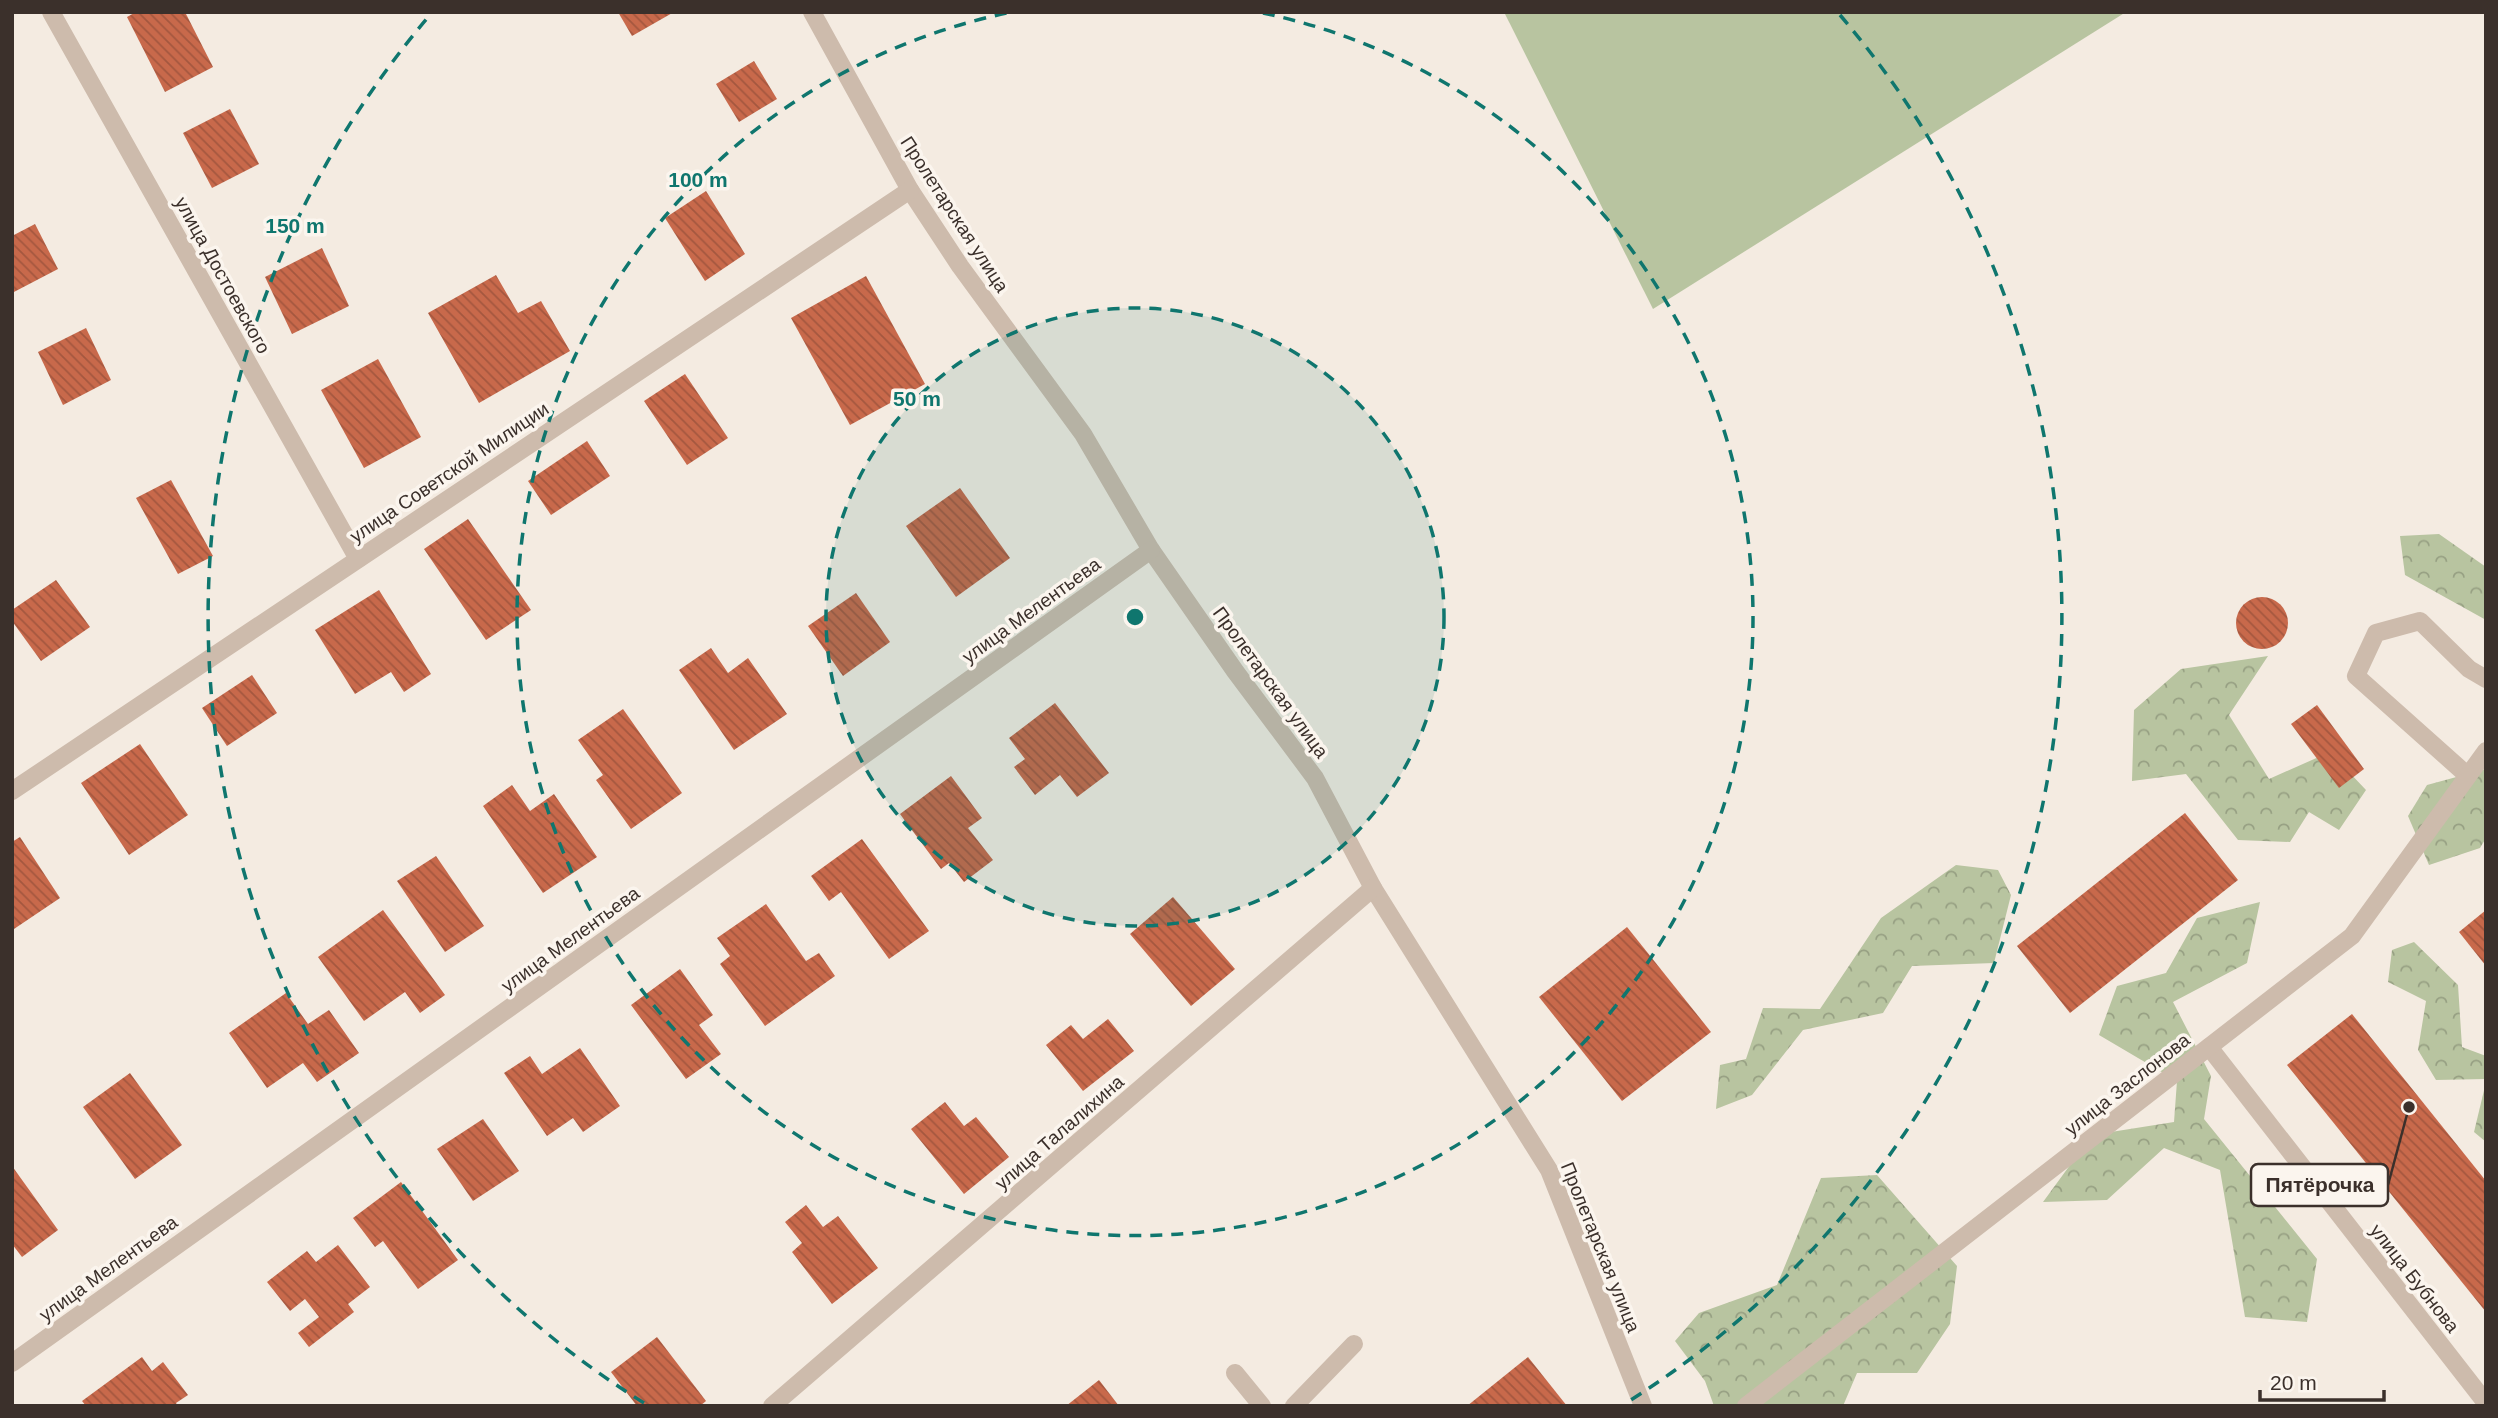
<svg xmlns="http://www.w3.org/2000/svg" width="2498" height="1418" viewBox="0 0 2498 1418" font-family="Arial,sans-serif">
	<defs>
		<pattern id="forest-crowns" width="20" height="18" patternUnits="userSpaceOnUse" patternTransform="scale(1.75)"><rect width="20" height="18" fill="#b8c4a0"/><path d="M2 6a3 3 0 1 1 6 0M12 15a3 3 0 1 1 6 0" fill="none" stroke="#97a083"/></pattern>
		<pattern id="building-back-hatch" width="6" height="6" patternUnits="userSpaceOnUse" patternTransform="scale(1.75)"><rect width="6" height="6" fill="#c8694b"/><path d="M-1 5l2 2M0 0l6 6M5-1l2 2" fill="none" stroke="#a4573f"/></pattern>
	</defs>
	<rect width="100%" height="100%" fill="#f4ebe1"/>
	<!-- grass -->
	<path fill="#b8c4a0" d="M1504,12H2126L1653,309Z"/>
	<!-- forest -->
	<g fill="url(#forest-crowns)">
		<path d="M2439,534L2486,567V620L2405,575L2400,536Z"/>
		<path d="M2268,656L2229,715L2269,779L2330,752L2366,790L2339,830L2309,812L2290,842L2238,840L2186,774L2132,781L2134,710L2181,669Z"/>
		<path d="M2486,769V838L2480,848L2429,865L2408,816L2427,785Z"/>
		<path d="M1956,865L1998,870L2011,895L1994,963L1912,966L1883,1013L1803,1030L1752,1095L1716,1109L1720,1065L1746,1059L1763,1008L1820,1009L1881,918Z"/>
		<path d="M2260,902L2247,963L2173,1002L2211,1076L2204,1119L2317,1259L2307,1322L2245,1317L2220,1170L2164,1148L2107,1200L2043,1202L2092,1135L2174,1122L2177,1081L2099,1035L2117,986L2166,973L2197,918Z"/>
		<path d="M2414,942L2458,985L2462,1047L2486,1056V1079L2436,1080L2418,1050L2426,1001L2388,982L2392,950Z"/>
		<path d="M2486,1082V1142L2474,1132Z"/>
		<path d="M1877,1175L1957,1266L1950,1324L1917,1373H1857L1843,1406H1714L1705,1381L1675,1341L1699,1313L1777,1285L1821,1178Z"/>
	</g>
	<!-- building -->
	<g fill="url(#building-back-hatch)">
		<path d="M136,12H185L213,67L165,92L127,17Z"/>
		<path d="M618,12H674L632,36Z"/>
		<path d="M754,61L777,99L739,122L716,84Z"/>
		<path d="M230,109L259,164L212,188L183,133Z"/>
		<path d="M706,191L745,254L705,281L665,218Z"/>
		<path d="M35,224L58,269L12,293V236Z"/>
		<path d="M322,248L349,306L292,334L265,277Z"/>
		<path d="M496,275L518,313L541,301L570,351L479,403L428,313Z"/>
		<path d="M866,276L925,384L850,425L791,318Z"/>
		<path d="M86,328L111,380L63,405L38,352Z"/>
		<path d="M378,359L421,437L364,468L321,390Z"/>
		<path d="M685,374L728,438L687,465L644,401Z"/>
		<path d="M587,441L610,476L551,515L528,481Z"/>
		<path d="M171,480L213,556L178,574L136,498Z"/>
		<path d="M960,488L1010,558L956,597L906,526Z"/>
		<path d="M468,519L531,610L486,640L424,549Z"/>
		<path d="M56,580L90,627L41,661L12,621V610Z"/>
		<path d="M379,590L431,674L404,692L391,672L355,694L315,630Z"/>
		<path d="M856,593L890,642L843,676L808,626Z"/>
		<circle cx="2262" cy="623" r="26"/>
		<path d="M711,648L728,673L748,658L787,714L734,750L679,670Z"/>
		<path d="M252,675L277,713L227,746L202,708Z"/>
		<path d="M1055,703L1109,773L1077,797L1060,775L1035,795L1014,767L1025,759L1009,738Z"/>
		<path d="M2317,705L2364,769L2339,788L2291,724Z"/>
		<path d="M623,709L682,793L631,829L596,780L603,775L578,740Z"/>
		<path d="M140,744L188,815L129,855L81,783Z"/>
		<path d="M951,776L982,818L968,828L993,860L964,882L949,863L941,869L900,814Z"/>
		<path d="M512,785L530,811L554,794L597,857L543,893L483,806Z"/>
		<path d="M2185,813L2238,880L2070,1013L2017,946Z"/>
		<path d="M20,837L60,898L14,929L12,842Z"/>
		<path d="M862,839L929,931L889,959L841,892L829,901L811,876Z"/>
		<path d="M436,856L484,926L445,952L397,881Z"/>
		<path d="M1173,897L1235,969L1191,1006L1130,934Z"/>
		<path d="M766,904L806,961L819,953L835,976L765,1026L720,964L730,956L717,938Z"/>
		<path d="M383,910L445,995L420,1013L405,992L364,1021L318,957Z"/>
		<path d="M2486,910V966L2459,932Z"/>
		<path d="M1627,927L1711,1032L1622,1101L1539,997Z"/>
		<path d="M680,969L713,1015L699,1025L721,1054L686,1079L631,1005Z"/>
		<path d="M286,993L308,1024L329,1010L359,1053L317,1082L303,1063L267,1088L229,1033Z"/>
		<path d="M2352,1014L2486,1181V1312L2287,1065Z"/>
		<path d="M1108,1019L1134,1051L1083,1091L1046,1045L1071,1025L1083,1039Z"/>
		<path d="M580,1048L620,1106L583,1132L573,1118L547,1136L504,1073L530,1056L542,1074Z"/>
		<path d="M130,1073L182,1145L135,1179L83,1107Z"/>
		<path d="M945,1102L964,1126L976,1117L1009,1157L964,1194L911,1129Z"/>
		<path d="M483,1119L519,1171L473,1201L437,1149Z"/>
		<path d="M12,1166L58,1230L22,1257L12,1244Z"/>
		<path d="M401,1182L458,1260L418,1289L383,1241L375,1247L353,1218Z"/>
		<path d="M806,1205L823,1227L838,1216L878,1268L832,1304L792,1252L802,1243L785,1222Z"/>
		<path d="M338,1245L370,1287L348,1304L354,1312L309,1347L298,1333L319,1317L305,1299L290,1311L267,1282L307,1251L316,1262Z"/>
		<path d="M657,1337L706,1401L700,1406H637L611,1372Z"/>
		<path d="M142,1357L152,1371L163,1362L188,1395L176,1403L178,1406H86L82,1401Z"/>
		<path d="M1528,1357L1567,1406H1467Z"/>
		<path d="M1099,1380L1119,1406H1066Z"/>
	</g>
	<g fill="none" stroke-linecap="round" stroke-linejoin="round">
		<!-- minor -->
		<g stroke="#cdbbac" stroke-width="18">
			<path d="M51,12L358,559"/>
			<path d="M812,12L910,190L960,266L1083,434L1151,550L1235,671L1315,778L1373,888L1549,1170L1643,1406"/>
			<path d="M2467,775L2356,676L2376,633L2420,621L2469,669L2486,679"/>
			<path d="M12,791L910,190"/>
			<path d="M2209,1047L2486,1403"/>
			<path d="M12,1363L1151,550"/>
			<path d="M1235,1373L1262,1406"/>
			<path d="M772,1406L1373,888"/>
			<path d="M1294,1406L1354,1344"/>
			<path d="M1746,1406L2352,936L2486,751"/>
		</g>
	</g>
	<!-- distance rings -->
	<circle cx="1135" cy="617" r="309" fill="#0f766e" fill-opacity=".12"/>
	<g fill="none" stroke="#0f766e" stroke-width="3.5" stroke-dasharray="12 9">
		<circle cx="1135" cy="617" r="309"/>
		<path d="M1263 13A618 618 0 1 1 1007 13"/>
		<path d="M644 1403A927 927 0 0 1 430 15M1840 15A927 927 0 0 1 1626 1403"/>
	</g>
	<g text-anchor="middle" stroke-width="7" stroke-linejoin="round" paint-order="stroke">
		<!-- street labels -->
		<g font-size="19" fill="#3b302b" stroke="#fbf5ee">
			<text transform="translate(955 214) rotate(57)" y="7">Пролетарская улица</text>
			<text transform="translate(223 275) rotate(61)" y="7">улица Достоевского</text>
			<text transform="translate(449 472) rotate(-34)" y="7">улица Советской Милиции</text>
			<text transform="translate(1031 610) rotate(-36)" y="7">улица Мелентьева</text>
			<text transform="translate(1271 682) rotate(54)" y="7">Пролетарская улица</text>
			<text transform="translate(570 939) rotate(-36)" y="7">улица Мелентьева</text>
			<text transform="translate(2127 1084) rotate(-38)" y="7">улица Заслонова</text>
			<text transform="translate(1059 1132) rotate(-41)" y="7">улица Талалихина</text>
			<text transform="translate(1601 1247) rotate(68)" y="7">Пролетарская улица</text>
			<text transform="translate(108 1268) rotate(-36)" y="7">улица Мелентьева</text>
			<text transform="translate(2415 1278) rotate(52)" y="7">улица Бубнова</text>
		</g>
	</g>
	<circle cx="1135" cy="617" r="10" fill="#0f766e" stroke="#fbf5ee" stroke-width="3.5"/>
	<g font-size="21" text-anchor="middle" font-weight="bold" fill="#0f766e" stroke="#fbf5ee" stroke-width="7" stroke-linejoin="round" paint-order="stroke">
		<text x="698" y="187">100 m</text>
		<text x="295" y="233">150 m</text>
		<text x="917" y="406">50 m</text>
	</g>
	<!-- callouts -->
	<path fill="none" stroke="#3b302b" stroke-width="2.5" d="M2409 1107L2388 1185"/>
	<circle fill="#3b302b" stroke="#fbf5ee" stroke-width="2.5" cx="2409" cy="1107" r="7"/>
	<rect fill="#fbf5ee" stroke="#3b302b" stroke-width="2.5" x="2251" y="1164" width="137" height="42" rx="7"/>
	<g font-size="21" text-anchor="middle" font-weight="bold" fill="#3b302b">
		<text x="2320" y="1192">Пятёрочка</text>
	</g>
	<!-- border -->
	<rect width="2498" height="1418" fill="none" stroke="#3b302b" stroke-width="28"/>
	<!-- scale -->
	<path d="M2260 1390v10h124v-10" fill="none" stroke="#3b302b" stroke-width="3.5"/>
	<text x="2270" y="1390" font-size="21" fill="#3b302b" stroke="#fbf5ee" stroke-width="5" paint-order="stroke">20 m</text>
</svg>
